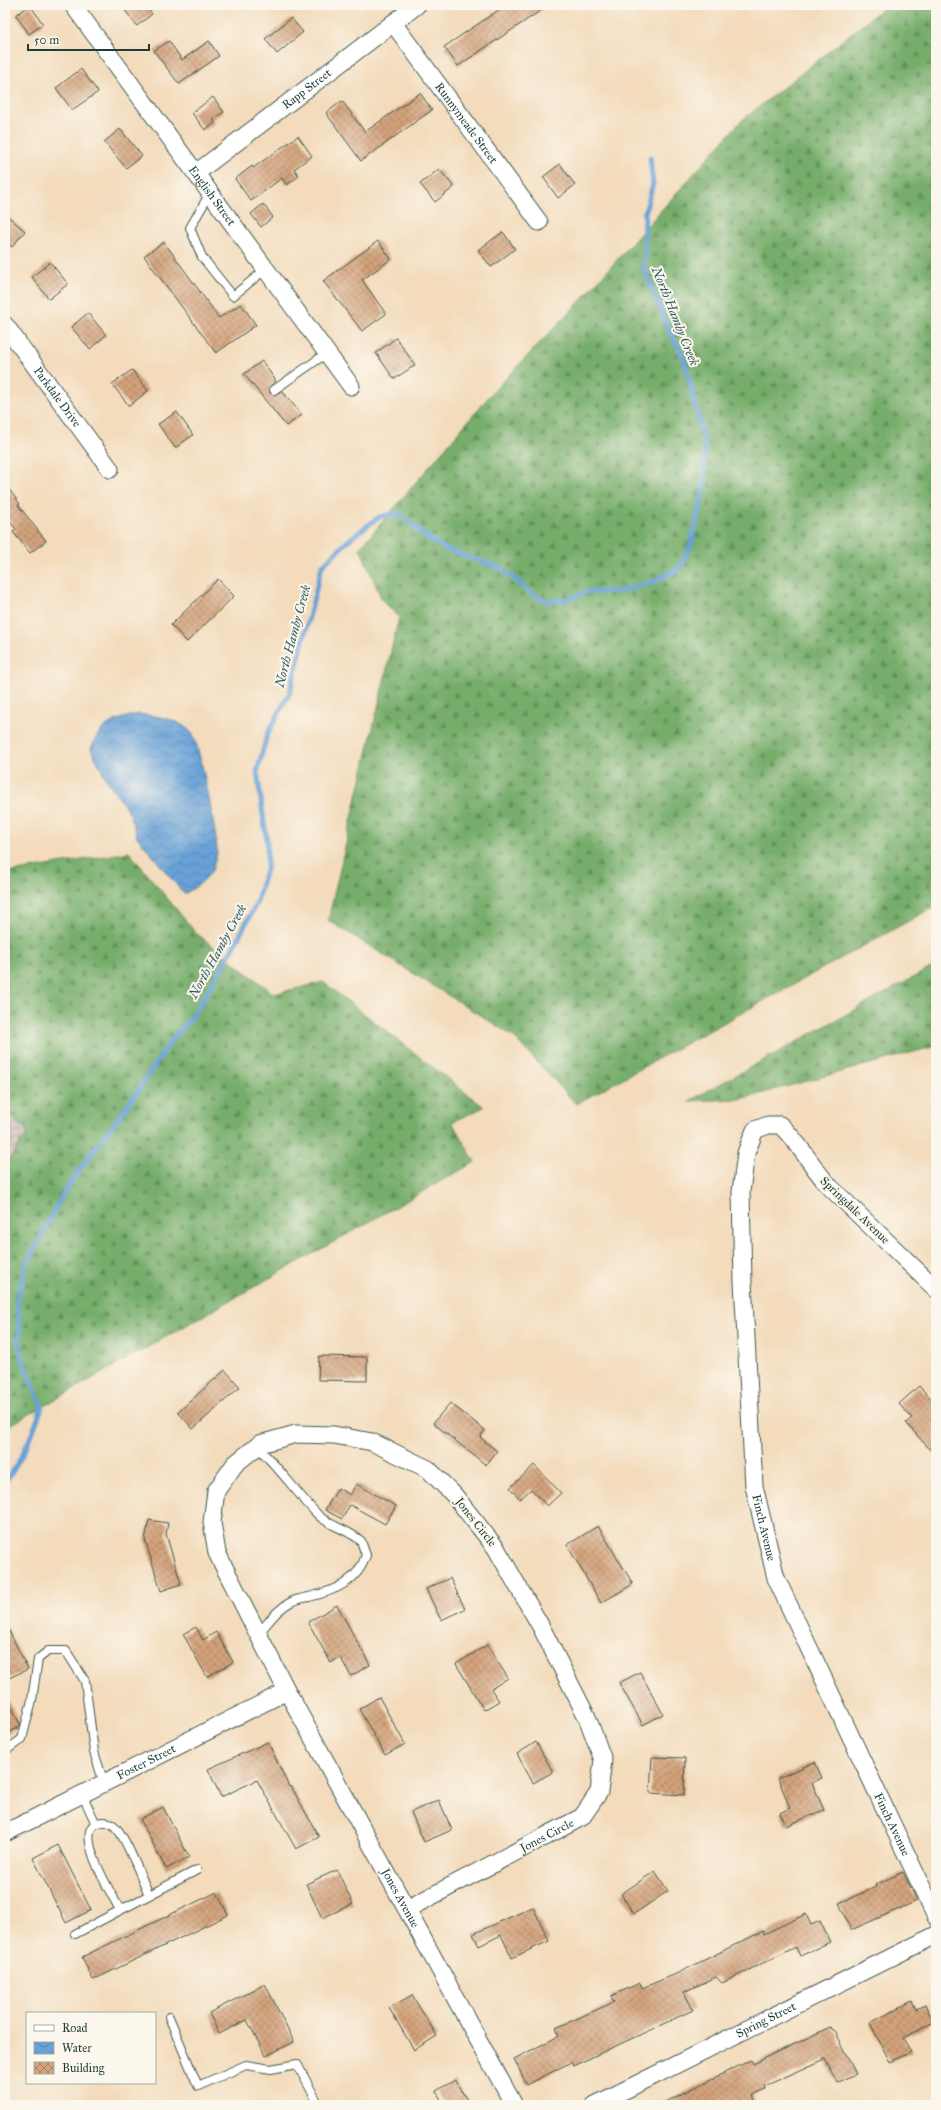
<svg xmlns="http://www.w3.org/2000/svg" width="941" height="2110" viewBox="0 0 941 2110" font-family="'IM FELL Great Primer',serif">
	<defs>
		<pattern id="industrial-grid" width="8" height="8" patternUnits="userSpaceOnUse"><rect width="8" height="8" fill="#d1bfbf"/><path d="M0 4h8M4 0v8" fill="none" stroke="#a99c9c"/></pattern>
		<pattern id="forest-firs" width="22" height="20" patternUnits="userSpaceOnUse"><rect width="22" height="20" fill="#76ad6b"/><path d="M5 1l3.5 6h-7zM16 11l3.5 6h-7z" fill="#608e59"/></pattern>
		<pattern id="water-waves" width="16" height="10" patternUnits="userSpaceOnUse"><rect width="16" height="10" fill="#68a1d7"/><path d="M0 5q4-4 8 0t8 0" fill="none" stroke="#5584af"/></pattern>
		<pattern id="building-cross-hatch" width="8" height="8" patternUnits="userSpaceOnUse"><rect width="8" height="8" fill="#d4a37b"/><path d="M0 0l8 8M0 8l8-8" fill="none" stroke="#ab8666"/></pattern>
	</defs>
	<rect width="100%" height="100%" fill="#fbf7ec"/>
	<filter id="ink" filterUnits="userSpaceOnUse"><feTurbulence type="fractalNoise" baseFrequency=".025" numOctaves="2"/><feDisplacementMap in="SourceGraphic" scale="8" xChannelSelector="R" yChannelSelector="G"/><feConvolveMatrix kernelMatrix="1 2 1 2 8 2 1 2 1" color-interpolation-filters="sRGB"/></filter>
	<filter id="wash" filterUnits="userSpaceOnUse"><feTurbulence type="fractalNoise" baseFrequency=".012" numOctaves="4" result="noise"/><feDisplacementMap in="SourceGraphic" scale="16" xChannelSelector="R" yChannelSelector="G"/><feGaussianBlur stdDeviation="0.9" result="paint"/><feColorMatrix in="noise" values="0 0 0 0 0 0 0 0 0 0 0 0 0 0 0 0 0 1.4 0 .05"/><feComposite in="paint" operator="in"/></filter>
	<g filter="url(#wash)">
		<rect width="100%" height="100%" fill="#f3dbbc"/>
		<!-- industrial -->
		<path fill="url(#industrial-grid)" d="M5,1110L28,1132L5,1166Z"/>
		<!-- forest -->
		<g fill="url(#forest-firs)" stroke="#4a7550">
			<path d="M887,5H936V906L576,1104L513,1036L328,920L399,617L382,600L360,548L492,393L583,298L740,122Z"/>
			<path d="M129,852L196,933L274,994L323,982L484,1107L452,1122L475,1162L5,1428V1166L28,1132L5,1112V873Z"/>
			<path d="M936,965V1046L741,1099L689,1101Z"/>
		</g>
		<!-- water -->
		<path fill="url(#water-waves)" stroke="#446f86" d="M138,714C157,716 178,718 192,733C199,742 218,838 217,853C216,857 214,864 213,868C208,879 194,889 184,894L137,837L130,814L106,779L91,749C100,723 114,720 138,714Z"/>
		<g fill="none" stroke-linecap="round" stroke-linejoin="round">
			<!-- stream -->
			<path stroke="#68a1d7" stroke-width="5" d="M5,1482C23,1458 32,1435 42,1407L23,1361L18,1338L20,1332L17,1309L19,1291L26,1265L60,1200L77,1173L128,1105L172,1039L193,1016L232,950L256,904L267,866V842L257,772L267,735L290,692L322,566L351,538L379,517L398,513L430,540L448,550L503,569L532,594L546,601L565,600L587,592L620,591L653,582L680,568L691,544L704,489L705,445L684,359L666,323L644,269L645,212L653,184L650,157"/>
		</g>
		<g id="blocks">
			<!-- building -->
			<g fill="url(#building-cross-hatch)">
				<path d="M30,5L43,24L29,34L16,15Z"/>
				<path d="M121,5H145L152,14L137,26Z"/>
				<path d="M506,5H549L458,66L444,47Z"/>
				<path d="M291,18L303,32L277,54L265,39Z"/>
				<path d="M169,41L182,60L209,41L219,56L179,84L154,51Z"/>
				<path d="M81,69L98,92L72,110L56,88Z"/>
				<path d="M420,93L432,110L361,161L326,113L342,101L365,132Z"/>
				<path d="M213,97L224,112L213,119L215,123L205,130L192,113Z"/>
				<path d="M120,129L142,156L126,168L104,142Z"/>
				<path d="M298,136L312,156L294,169L299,176L287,185L282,178L251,201L235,179L252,166L253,168Z"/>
				<path d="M560,164L575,185L558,198L543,177Z"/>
				<path d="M439,169L454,187L435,202L420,184Z"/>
				<path d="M263,204L273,217L261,227L251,214Z"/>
				<path d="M5,214L25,231L12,247L5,241Z"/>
				<path d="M503,232L515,249L491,267L478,250Z"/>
				<path d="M378,241L391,259L362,280L386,314L362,331L323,281Z"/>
				<path d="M164,242L219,318L241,304L256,325L216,353L144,256Z"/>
				<path d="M50,262L68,284L49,299L32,277Z"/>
				<path d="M88,313L106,335L90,349L71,327Z"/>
				<path d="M396,338L415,365L394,379L376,353Z"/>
				<path d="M262,361L276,381L269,387L270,393L275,395L282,391L302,415L286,426L244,374Z"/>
				<path d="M132,370L148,391L129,406L112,384Z"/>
				<path d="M177,412L193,435L175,448L158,424Z"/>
				<path d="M5,484L20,504L18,505L46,541L30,553L13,532L16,529L5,515Z"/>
				<path d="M218,579L234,596L187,642L171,625Z"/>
				<path d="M319,1356L367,1357V1381L318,1380Z"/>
				<path d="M225,1370L240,1387L193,1429L178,1412Z"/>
				<path d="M919,1386L936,1404V1456L906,1423L912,1418L899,1404Z"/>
				<path d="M450,1403L485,1430L480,1437L497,1451L486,1465L433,1423Z"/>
				<path d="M534,1465L561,1493L547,1506L531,1489L520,1499L510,1488Z"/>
				<path d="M356,1484L396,1506L385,1524L350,1505L342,1519L325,1510L338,1488L350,1495Z"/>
				<path d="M149,1520L168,1523L166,1534L181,1584L161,1591L145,1540Z"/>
				<path d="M598,1526L633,1584L601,1603L567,1545Z"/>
				<path d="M450,1578L465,1609L441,1620L426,1589Z"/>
				<path d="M337,1605L370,1665L351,1676L340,1657L331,1663L308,1622Z"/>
				<path d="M5,1623L28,1669L5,1680Z"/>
				<path d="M196,1627L203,1640L216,1632L233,1662L207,1677L183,1634Z"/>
				<path d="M487,1645L508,1678L491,1689L499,1701L484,1710L456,1664Z"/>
				<path d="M640,1672L663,1714L643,1725L619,1683Z"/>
				<path d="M5,1694L20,1724L19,1727L5,1734Z"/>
				<path d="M379,1697L405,1744L385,1755L359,1709Z"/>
				<path d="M268,1742L289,1787L291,1786L319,1837L296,1849L257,1780L221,1797L208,1769Z"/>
				<path d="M536,1742L553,1772L533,1783L517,1754Z"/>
				<path d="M652,1757L685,1758L684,1795L650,1793Z"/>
				<path d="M815,1762L822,1778L812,1783L824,1810L786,1826L780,1813L790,1808L778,1778Z"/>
				<path d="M439,1800L452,1830L424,1842L411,1812Z"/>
				<path d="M163,1807L189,1857L166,1869L140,1819Z"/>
				<path d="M58,1845L91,1910L66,1923L33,1858Z"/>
				<path d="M337,1870L353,1904L322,1918L306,1884Z"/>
				<path d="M655,1871L668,1891L634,1914L621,1894Z"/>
				<path d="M903,1872L917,1901L851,1930L839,1903L876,1887L875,1885Z"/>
				<path d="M217,1892L228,1915L93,1980L82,1957Z"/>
				<path d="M533,1907L549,1941L512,1958L501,1935L479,1946L473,1934Z"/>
				<path d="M806,1914L811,1925L820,1921L830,1942L800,1956L796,1947L722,1983L716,1977L684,1992L693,2010L573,2066L571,2062L527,2085L514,2059L559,2036L556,2028L614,2002L611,1996L640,1983L642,1988L676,1974L763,1931L764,1934Z"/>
				<path d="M265,1984L294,2042L266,2056L247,2020L219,2034L209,2013Z"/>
				<path d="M412,1995L437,2036L414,2050L389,2008Z"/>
				<path d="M912,2001L916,2009L925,2005L934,2022L903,2038L911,2052L890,2062L870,2023Z"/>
				<path d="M830,2027L833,2032L834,2031L856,2074L837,2083L825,2059L765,2086L766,2089L753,2095L755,2101L747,2105H659L751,2060L753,2064Z"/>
				<path d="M455,2080L470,2105H444L436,2091Z"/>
			</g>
		</g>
	</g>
	<g filter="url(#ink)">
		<use href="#blocks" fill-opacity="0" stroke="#3f5548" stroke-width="1"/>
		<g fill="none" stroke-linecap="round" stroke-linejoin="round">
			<!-- service casing -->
			<g stroke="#3f5548" stroke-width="10">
				<g id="service">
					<path d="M210,193L190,228L202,257L233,296L266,269"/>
					<path d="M274,390L327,353"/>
					<path d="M257,1447C280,1468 297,1494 319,1516C332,1527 349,1530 361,1541L366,1555C358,1582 334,1591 309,1597C303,1598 297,1599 291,1602C277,1609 269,1622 258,1634"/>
					<path d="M5,1751L22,1739L32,1700L38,1659L48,1651H66L85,1681L94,1752L104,1783"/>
					<path d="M82,1794L96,1824"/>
					<path d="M120,1910C113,1896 66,1822 104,1822C109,1822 114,1825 117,1829C126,1838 143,1881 149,1895"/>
					<path d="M75,1934L197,1870"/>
					<path d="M169,2017L198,2086L246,2065L271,2069L297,2064L319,2105"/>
				</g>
			</g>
			<!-- minor casing -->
			<g stroke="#3f5548" stroke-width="19">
				<g id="minor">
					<path id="s1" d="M73,5L351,386"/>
					<path id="s2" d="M393,23L539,222"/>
					<path id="s3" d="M196,173L417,5"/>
					<path id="s4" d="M5,325L110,469"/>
					<path id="s5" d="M936,1289L831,1188C812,1168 800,1143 780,1125H768L755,1130L746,1153L741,1192L743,1282L754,1486L776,1578L936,1917"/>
					<path id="s6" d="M5,1833L287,1691"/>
					<path id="s7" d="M407,1909L582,1817L599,1792L603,1760L587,1717L540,1625L496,1548L454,1495L428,1469L372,1442L334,1435L296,1434L260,1444L235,1464L216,1491L212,1522L217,1553L287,1691L514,2105"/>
					<path id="s8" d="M595,2105L936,1935"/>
				</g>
			</g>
			<!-- service -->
			<use href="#service" stroke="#fff" stroke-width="8"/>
			<!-- minor -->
			<use href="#minor" stroke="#fff" stroke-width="17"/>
		</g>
	</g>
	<g text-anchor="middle" stroke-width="4" stroke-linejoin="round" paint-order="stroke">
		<!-- street labels -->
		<g font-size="12" fill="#1f3d34" stroke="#fbf7ec">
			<text dy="4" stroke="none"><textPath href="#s3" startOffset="139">Rapp Street</textPath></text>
			<text dy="4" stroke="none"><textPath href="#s2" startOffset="124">Runnymeade Street</textPath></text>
			<text dy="4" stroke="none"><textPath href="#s1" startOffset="236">English Street</textPath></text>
			<text dy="4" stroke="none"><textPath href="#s4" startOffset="89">Parkdale Drive</textPath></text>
			<text transform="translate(855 1210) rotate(44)" y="4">Springdale Avenue</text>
			<text transform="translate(476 1522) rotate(52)" y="4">Jones Circle</text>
			<text dy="4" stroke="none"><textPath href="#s5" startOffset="654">Finch Avenue</textPath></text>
			<text dy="4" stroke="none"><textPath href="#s6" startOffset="158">Foster Street</textPath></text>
			<text dy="4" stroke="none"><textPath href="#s5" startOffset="978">Finch Avenue</textPath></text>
			<text dy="4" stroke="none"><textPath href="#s7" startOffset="158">Jones Circle</textPath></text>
			<text dy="4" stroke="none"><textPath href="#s7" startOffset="1297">Jones Avenue</textPath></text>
			<text dy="4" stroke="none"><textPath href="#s8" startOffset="191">Spring Street</textPath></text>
		</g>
		<!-- water labels -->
		<g font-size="13" font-style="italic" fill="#355b65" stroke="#fbf7ec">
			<text transform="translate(676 316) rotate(68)" y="5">North Hamby Creek</text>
			<text transform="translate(292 636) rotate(-75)" y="5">North Hamby Creek</text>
			<text transform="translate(217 951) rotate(-61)" y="5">North Hamby Creek</text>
		</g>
	</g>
	<!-- margin -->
	<rect width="941" height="2110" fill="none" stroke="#fbf7ec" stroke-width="20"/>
	<!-- legend -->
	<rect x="26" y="2012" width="130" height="72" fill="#fbf7ec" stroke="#a3ada2"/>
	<rect x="34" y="2025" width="20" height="6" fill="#ffffff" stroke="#a3ada2"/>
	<text x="62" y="2032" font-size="12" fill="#1f3d34">Road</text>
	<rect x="34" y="2042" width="20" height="12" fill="url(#water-waves)" stroke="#a3ada2"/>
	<text x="62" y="2052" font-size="12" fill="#1f3d34">Water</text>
	<rect x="34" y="2062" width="20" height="12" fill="url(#building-cross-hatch)" stroke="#a3ada2"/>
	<text x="62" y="2072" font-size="12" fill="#1f3d34">Building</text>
	<!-- scale -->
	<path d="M28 44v6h121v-6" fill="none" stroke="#1f3d34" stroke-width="2"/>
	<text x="34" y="44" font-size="12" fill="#1f3d34" stroke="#fbf7ec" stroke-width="3" paint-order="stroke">50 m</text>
</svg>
